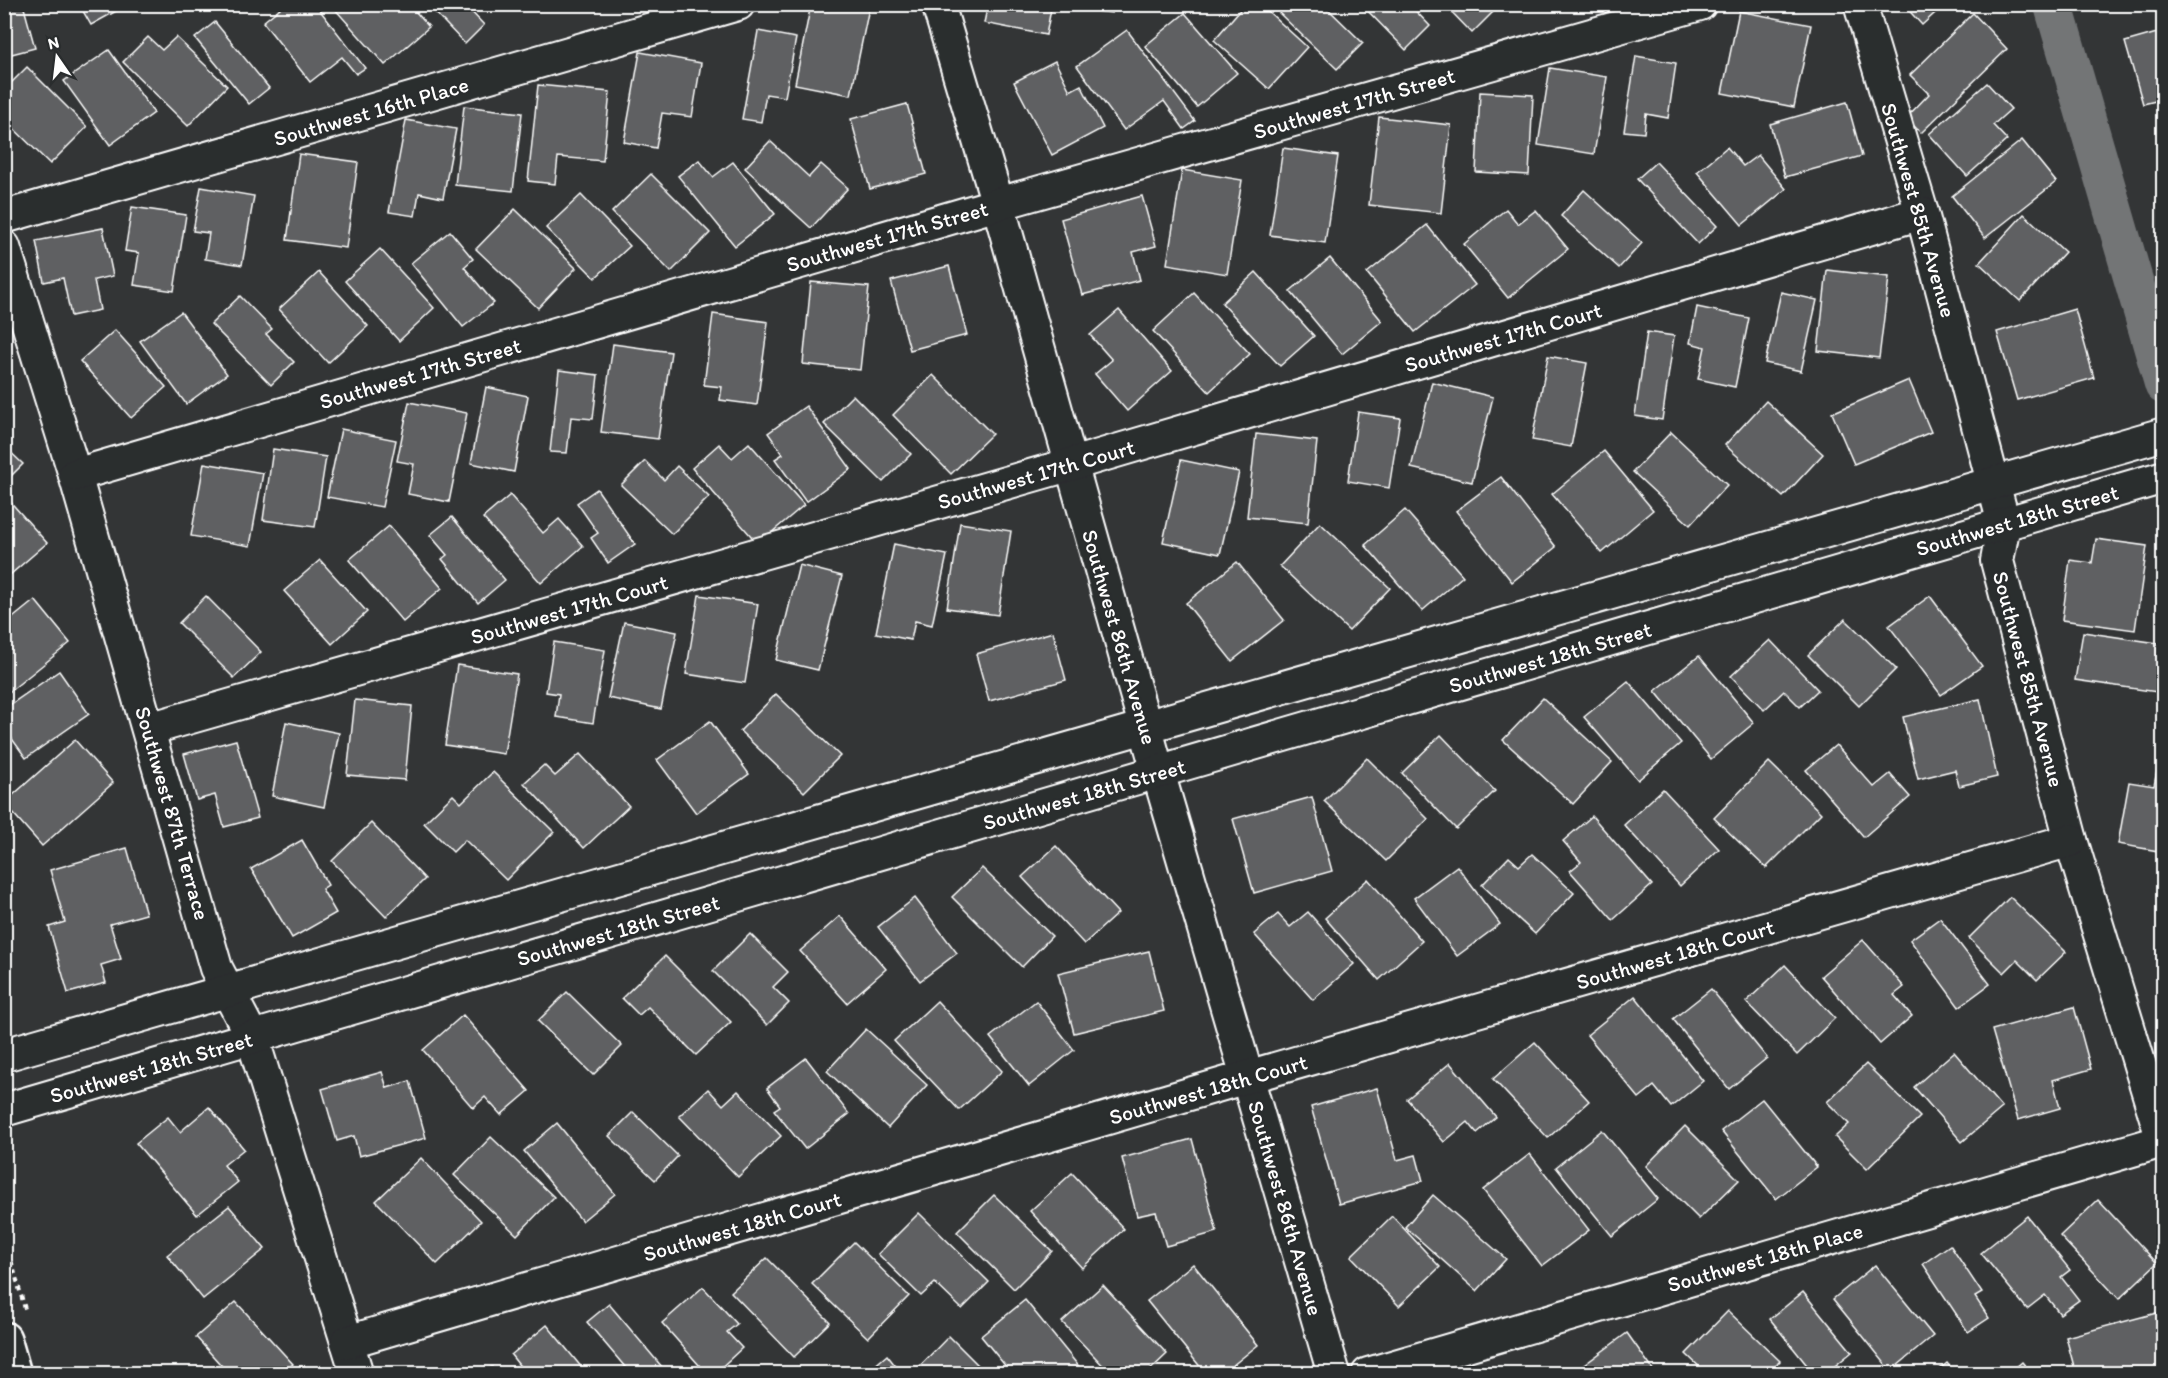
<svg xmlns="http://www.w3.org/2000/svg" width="2168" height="1378" viewBox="0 0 2168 1378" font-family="Itim,sans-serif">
	<rect width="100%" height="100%" fill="#333536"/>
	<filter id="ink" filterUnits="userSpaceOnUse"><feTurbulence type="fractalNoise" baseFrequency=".0167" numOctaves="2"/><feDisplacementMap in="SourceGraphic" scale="12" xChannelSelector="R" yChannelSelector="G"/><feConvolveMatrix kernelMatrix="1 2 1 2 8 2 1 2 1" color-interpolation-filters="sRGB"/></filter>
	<g filter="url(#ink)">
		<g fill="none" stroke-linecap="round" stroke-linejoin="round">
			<!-- canal -->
			<path stroke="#737576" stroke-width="39" d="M2053,4L2164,385"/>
		</g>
		<!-- building -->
		<g fill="#5f6162" stroke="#fff" stroke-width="1.5">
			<path d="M4,4H23L35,48L4,56Z"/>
			<path d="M79,4H117L120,9L91,25Z"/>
			<path d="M285,4H315L365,68L356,74L342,57L310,82L263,22Z"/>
			<path d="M335,4H409L429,27L385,65L333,7Z"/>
			<path d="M427,4H464L484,25L465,44Z"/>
			<path d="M811,4H852L869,8L851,95L795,84Z"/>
			<path d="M988,4H1052L1046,35L984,23Z"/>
			<path d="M1069,4H1113L1112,13L1068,8Z"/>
			<path d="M1245,4H1260L1307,47L1269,89L1214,40Z"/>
			<path d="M1287,4H1323L1363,43L1337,69L1279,13Z"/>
			<path d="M1361,4H1409L1430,26L1406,50Z"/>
			<path d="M1444,4H1501L1472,33Z"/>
			<path d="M1903,4H1945L1922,25Z"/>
			<path d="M1739,11L1811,25L1794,107L1722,93Z"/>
			<path d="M1185,13L1237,73L1197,107L1145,46Z"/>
			<path d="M1973,13L2007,49L1921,133L1906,118L1929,94L1910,75Z"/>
			<path d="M215,22L269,88L249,104L195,38Z"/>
			<path d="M1127,30L1195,121L1184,129L1164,101L1124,130L1077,66Z"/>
			<path d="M758,31L796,38L785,97L766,94L761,122L742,119Z"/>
			<path d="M2164,31V99L2143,104L2125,42Z"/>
			<path d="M148,37L162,50L176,37L227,86L188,126L123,62Z"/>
			<path d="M109,50L154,113L110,145L64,81Z"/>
			<path d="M640,52L701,63L692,117L662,113L656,148L624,142Z"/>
			<path d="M1636,56L1676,63L1668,118L1646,114L1644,133L1624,131Z"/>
			<path d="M1055,61L1070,91L1081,85L1103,128L1052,155L1014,82Z"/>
			<path d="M27,67L87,127L50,164L4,119V90Z"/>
			<path d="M1550,68L1607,77L1594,154L1538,145Z"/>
			<path d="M1987,83L2011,109L1993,125L2007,140L1967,176L1929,134Z"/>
			<path d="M538,85L610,92L603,161L558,157L555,184L528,181Z"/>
			<path d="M1480,92L1533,95L1529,175L1476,172Z"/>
			<path d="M1847,102L1862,156L1785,177L1770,124Z"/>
			<path d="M907,104L926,174L870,189L851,119Z"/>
			<path d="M464,106L522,113L513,191L455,185Z"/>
			<path d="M1379,117L1451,125L1441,213L1369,205Z"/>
			<path d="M406,120L456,129L443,198L419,193L415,216L389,212Z"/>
			<path d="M2022,140L2056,182L1985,238L1952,196Z"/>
			<path d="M770,141L809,177L821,164L848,188L811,228L745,168Z"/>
			<path d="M1727,147L1743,166L1758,155L1786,189L1742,225L1697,172Z"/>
			<path d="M1283,148L1338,156L1325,243L1270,235Z"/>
			<path d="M299,154L358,162L346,248L287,240Z"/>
			<path d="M699,160L713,177L733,162L775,214L735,246L678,176Z"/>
			<path d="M1656,162L1717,226L1698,244L1637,179Z"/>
			<path d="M1182,170L1242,180L1227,274L1167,264Z"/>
			<path d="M651,174L710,233L671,272L612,212Z"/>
			<path d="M201,187L254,196L242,265L205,259L209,233L193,231Z"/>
			<path d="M1584,190L1642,243L1619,268L1561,216Z"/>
			<path d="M581,195L630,246L595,278L546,228Z"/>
			<path d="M1142,196L1156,246L1133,252L1140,280L1082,295L1061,219Z"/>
			<path d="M132,207L186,215L174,291L134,285L139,253L125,251Z"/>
			<path d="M515,209L576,268L538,308L476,249Z"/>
			<path d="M1506,209L1518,224L1536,210L1568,249L1508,298L1464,244Z"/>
			<path d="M2024,214L2065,252L2020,301L1979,263Z"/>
			<path d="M1427,225L1475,285L1415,332L1367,273Z"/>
			<path d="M103,228L113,276L94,280L100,310L71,316L63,278L44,282L36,241Z"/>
			<path d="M450,231L473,259L464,267L494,303L463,327L411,263Z"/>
			<path d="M380,249L434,308L399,341L345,281Z"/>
			<path d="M1330,258L1382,321L1342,354L1290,291Z"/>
			<path d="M949,266L967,335L910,350L891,281Z"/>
			<path d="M1827,270L1889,277L1879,358L1818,351Z"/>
			<path d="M319,272L368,326L328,363L279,309Z"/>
			<path d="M1256,272L1314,336L1280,366L1222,303Z"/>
			<path d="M811,282L869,287L860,370L803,364Z"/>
			<path d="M1781,292L1817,300L1801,371L1765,363Z"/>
			<path d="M1194,293L1250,354L1209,392L1153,331Z"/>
			<path d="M240,296L272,329L266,334L294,362L271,385L211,324Z"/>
			<path d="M1697,307L1749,318L1735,387L1698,379L1705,347L1690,343Z"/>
			<path d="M2075,309L2094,378L2017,400L1997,332Z"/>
			<path d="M1119,310L1172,371L1127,411L1095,374L1112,360L1090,335Z"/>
			<path d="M181,312L227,374L186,404L140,341Z"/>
			<path d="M713,314L768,322L757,405L720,400L722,387L704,385Z"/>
			<path d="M115,330L166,387L131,418L80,361Z"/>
			<path d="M1647,332L1674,336L1662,420L1635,416Z"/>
			<path d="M613,344L671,352L658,439L601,432Z"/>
			<path d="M1548,356L1587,363L1571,447L1532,440Z"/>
			<path d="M559,370L598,375L593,419L571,417L567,453L550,452Z"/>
			<path d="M933,375L992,434L951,474L893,415Z"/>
			<path d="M1909,380L1931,432L1854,464L1832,413Z"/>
			<path d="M1432,382L1493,397L1472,482L1411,468Z"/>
			<path d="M486,387L528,396L514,472L471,463Z"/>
			<path d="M853,395L911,454L883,482L824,424Z"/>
			<path d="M1766,401L1823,454L1783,497L1725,445Z"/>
			<path d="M409,402L467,413L449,502L408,494L414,464L397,461Z"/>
			<path d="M806,406L851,469L806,502L775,459L783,454L768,433Z"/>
			<path d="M1358,412L1400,418L1389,488L1348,481Z"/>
			<path d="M341,429L396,440L382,507L327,497Z"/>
			<path d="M1671,432L1727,485L1690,525L1633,472Z"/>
			<path d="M1256,434L1317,441L1308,523L1247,517Z"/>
			<path d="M749,443L804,505L758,544L692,468L719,444L732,458Z"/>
			<path d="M4,446L23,464L4,483Z"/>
			<path d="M273,449L326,457L315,527L263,520Z"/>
			<path d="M1604,451L1653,510L1602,553L1552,494Z"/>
			<path d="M1181,460L1239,472L1220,554L1163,542Z"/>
			<path d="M645,461L664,480L677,466L709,497L672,534L621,485Z"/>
			<path d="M204,463L263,473L250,546L191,536Z"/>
			<path d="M1501,477L1556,547L1512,582L1456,511Z"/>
			<path d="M597,489L635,544L608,563L591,538L598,533L577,503Z"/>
			<path d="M510,495L543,533L559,519L583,546L541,583L483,518Z"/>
			<path d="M6,497L47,543L4,580V498Z"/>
			<path d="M1405,510L1463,576L1422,611L1365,545Z"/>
			<path d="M452,517L505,580L478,603L442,559L447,555L430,535Z"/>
			<path d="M960,523L1011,531L998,615L947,608Z"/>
			<path d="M1320,523L1390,588L1349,631L1280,566Z"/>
			<path d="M389,526L442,588L403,622L349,560Z"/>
			<path d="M2096,539L2147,546L2135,630L2062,620L2070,560L2092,563Z"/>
			<path d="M894,544L947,555L932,625L915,621L911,640L876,633Z"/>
			<path d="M320,560L367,612L332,644L284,591Z"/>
			<path d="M1237,562L1284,620L1232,661L1186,603Z"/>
			<path d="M799,565L842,576L818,670L776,660Z"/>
			<path d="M699,595L758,604L745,683L686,674Z"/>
			<path d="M206,596L261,652L234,678L179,623Z"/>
			<path d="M1930,596L1982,666L1941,695L1889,626Z"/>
			<path d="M35,600L70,643L4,696V625Z"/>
			<path d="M1845,619L1896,669L1859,706L1808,655Z"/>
			<path d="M624,622L677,632L661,709L608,698Z"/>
			<path d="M1053,632L1066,680L989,701L976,654Z"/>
			<path d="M2083,632L2164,644V693L2075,680Z"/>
			<path d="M1770,640L1818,690L1800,707L1784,691L1764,710L1731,676Z"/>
			<path d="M554,642L605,650L593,723L556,717L559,694L546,692Z"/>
			<path d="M1699,656L1754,723L1711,759L1655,691Z"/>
			<path d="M457,665L517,674L504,754L445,745Z"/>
			<path d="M59,671L89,714L26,758L4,728V709Z"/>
			<path d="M1628,681L1681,743L1638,780L1584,717Z"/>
			<path d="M776,694L840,756L804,792L740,731Z"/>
			<path d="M1543,698L1612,762L1573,804L1503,740Z"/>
			<path d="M1980,699L1997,777L1959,786L1955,770L1918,779L1903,717Z"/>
			<path d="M355,700L412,706L405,780L347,775Z"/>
			<path d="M710,721L749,774L696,813L657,760Z"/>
			<path d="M286,722L339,733L324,807L272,796Z"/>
			<path d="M1441,735L1495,791L1456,829L1402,773Z"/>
			<path d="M75,740L113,783L42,846L4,803Z"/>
			<path d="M236,740L258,818L224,827L215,795L197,800L184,754Z"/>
			<path d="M1836,745L1874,787L1890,774L1910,797L1864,837L1806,770Z"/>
			<path d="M580,754L629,806L584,848L524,783L544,765L555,776Z"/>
			<path d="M1367,758L1428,819L1386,861L1324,801Z"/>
			<path d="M2159,761L2164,762V852L2118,844L2129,782L2154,786Z"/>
			<path d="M1769,762L1821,813L1766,868L1714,818Z"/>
			<path d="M493,772L554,832L506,880L465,840L453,852L424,823L453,795L461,803Z"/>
			<path d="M1663,789L1719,849L1680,886L1624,825Z"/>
			<path d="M1312,797L1332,871L1254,893L1233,819Z"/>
			<path d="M1592,816L1652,885L1613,920L1570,871L1581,862L1563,841Z"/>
			<path d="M371,823L425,879L386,917L332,861Z"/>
			<path d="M302,840L328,885L322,889L336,913L292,938L251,869Z"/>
			<path d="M1056,846L1118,913L1084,944L1022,877Z"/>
			<path d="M127,848L146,914L110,924L121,959L101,965L106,983L68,993L49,927L65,922L50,870Z"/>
			<path d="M1532,854L1574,893L1535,934L1482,885L1509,857L1519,866Z"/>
			<path d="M1457,866L1500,924L1457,956L1414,898Z"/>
			<path d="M982,868L1052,936L1022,967L952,897Z"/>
			<path d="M1368,879L1422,941L1379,980L1325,918Z"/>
			<path d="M2010,897L2066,952L2037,980L2017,960L2004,973L1969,938Z"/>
			<path d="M915,898L957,953L920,981L878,927Z"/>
			<path d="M1308,912L1354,964L1313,1000L1254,934L1278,914L1290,927Z"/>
			<path d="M840,916L886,969L847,1003L800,951Z"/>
			<path d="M1940,918L1990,984L1959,1007L1910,940Z"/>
			<path d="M750,934L788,972L773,987L789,1003L767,1025L713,971Z"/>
			<path d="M1863,940L1904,987L1894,995L1912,1016L1880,1044L1821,976Z"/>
			<path d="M1149,951L1164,1011L1074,1033L1058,973Z"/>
			<path d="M665,956L731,1022L696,1055L648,1007L639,1015L622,998Z"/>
			<path d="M1785,965L1835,1018L1797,1055L1746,1002Z"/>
			<path d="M1711,989L1767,1058L1729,1089L1673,1019Z"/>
			<path d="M567,992L622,1046L593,1075L538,1021Z"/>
			<path d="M1635,996L1703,1081L1671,1107L1654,1086L1639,1098L1587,1035Z"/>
			<path d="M937,1001L1002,1071L959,1110L894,1041Z"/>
			<path d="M1036,1001L1074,1050L1029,1086L990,1037Z"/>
			<path d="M2074,1007L2091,1069L2053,1080L2060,1108L2018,1120L1992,1030Z"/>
			<path d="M463,1015L529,1091L501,1115L485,1097L473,1108L423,1050Z"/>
			<path d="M866,1029L927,1085L888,1128L827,1071Z"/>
			<path d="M1535,1042L1589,1101L1548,1138L1493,1079Z"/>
			<path d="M1954,1052L2002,1108L1962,1142L1914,1087Z"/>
			<path d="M806,1058L849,1114L805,1149L774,1110L780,1106L767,1088Z"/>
			<path d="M1450,1063L1496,1117L1477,1133L1468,1122L1444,1142L1407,1099Z"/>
			<path d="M1866,1064L1920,1117L1867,1169L1835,1137L1849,1124L1827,1102Z"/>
			<path d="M382,1072L387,1088L410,1081L426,1138L359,1156L354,1136L337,1141L322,1089Z"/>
			<path d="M1377,1088L1397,1160L1416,1155L1423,1181L1339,1204L1311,1107Z"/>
			<path d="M708,1089L723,1105L738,1091L781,1136L738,1177L679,1116Z"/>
			<path d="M1762,1099L1817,1167L1776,1199L1721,1131Z"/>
			<path d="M209,1107L244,1149L224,1165L238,1182L197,1215L136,1143L168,1117L180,1132Z"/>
			<path d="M633,1112L678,1156L655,1180L609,1136Z"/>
			<path d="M557,1123L615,1194L582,1221L524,1151Z"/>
			<path d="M1685,1126L1739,1180L1699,1219L1646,1166Z"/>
			<path d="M1602,1130L1658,1199L1612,1236L1556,1167Z"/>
			<path d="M491,1137L554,1197L517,1235L454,1175Z"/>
			<path d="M1192,1139L1217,1232L1166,1246L1156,1212L1137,1216L1122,1158Z"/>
			<path d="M1530,1154L1589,1230L1542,1266L1483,1190Z"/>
			<path d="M421,1158L481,1221L437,1264L376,1201Z"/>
			<path d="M1072,1173L1124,1229L1082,1268L1030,1211Z"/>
			<path d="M994,1195L1052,1251L1014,1289L957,1232Z"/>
			<path d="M1433,1195L1506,1259L1477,1291L1405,1227Z"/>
			<path d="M2098,1200L2157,1263L2119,1299L2060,1236Z"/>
			<path d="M229,1206L265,1249L203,1299L167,1255Z"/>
			<path d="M919,1213L989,1282L962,1309L935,1283L921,1296L878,1254Z"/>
			<path d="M1392,1216L1440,1267L1399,1306L1351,1256Z"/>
			<path d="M2027,1216L2070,1270L2061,1277L2079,1300L2060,1314L2045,1295L2027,1309L1981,1253Z"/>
			<path d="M854,1242L909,1296L868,1338L812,1284Z"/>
			<path d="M1950,1245L1982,1293L1975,1297L1989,1318L1968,1332L1923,1264Z"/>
			<path d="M767,1258L830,1322L794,1357L731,1292Z"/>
			<path d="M1193,1264L1258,1345L1222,1374H1206L1147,1301Z"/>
			<path d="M1875,1265L1933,1336L1891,1371L1833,1299Z"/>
			<path d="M1103,1285L1167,1354L1146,1374H1111L1062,1322Z"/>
			<path d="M703,1287L737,1324L727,1332L742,1348L714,1374H707L662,1323Z"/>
			<path d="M1803,1292L1852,1352L1825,1374H1814L1770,1319Z"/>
			<path d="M1025,1300L1085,1374H1012L981,1336Z"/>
			<path d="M236,1302L293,1364L283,1374H229L196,1337Z"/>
			<path d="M609,1304L668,1374H631L587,1322Z"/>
			<path d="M1728,1311L1780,1361L1768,1374H1707L1686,1354Z"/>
			<path d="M2164,1311V1371L2155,1374H2076L2066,1337Z"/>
			<path d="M547,1325L587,1374H526L511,1355Z"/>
			<path d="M1627,1333L1656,1374H1578L1576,1371Z"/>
			<path d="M949,1336L987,1374H912Z"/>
			<path d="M887,1355L902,1374H865Z"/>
			<path d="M2022,1362L2032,1374H2008Z"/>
			<path d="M1947,1363L1956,1374H1934Z"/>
			<path d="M492,1367L494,1374H469Z"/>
		</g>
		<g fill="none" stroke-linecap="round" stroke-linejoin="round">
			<!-- minor casing -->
			<g stroke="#fff" stroke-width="36">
				<g id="minor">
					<path d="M938,4L998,204L1158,772L1334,1374"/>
					<path d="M1860,4L1922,213L2004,524L1997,561L2071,840L2164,1144"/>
					<path d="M4,217L738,4"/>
					<path d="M4,247L75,475L216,968L252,1037L357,1374"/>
					<path d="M75,475L998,204L1700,4"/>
					<path d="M149,729L1072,464L1922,213"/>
					<path d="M4,1055C725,849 1443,636 2164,434"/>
					<path d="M4,1110L2164,477"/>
					<path d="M347,1342L1247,1077L2071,840"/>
					<path d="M1368,1374L2163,1141"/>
				</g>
			</g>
			<!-- secondary casing -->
			<g stroke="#fff" stroke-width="38">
				<path id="secondary" d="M4,1339L14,1374"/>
			</g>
			<!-- path -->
			<path stroke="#fff" stroke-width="4" stroke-dasharray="4.5 4.5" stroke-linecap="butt" d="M4,1235L25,1309"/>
			<!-- minor -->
			<use href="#minor" stroke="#2a2d2e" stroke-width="32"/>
			<!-- secondary -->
			<use href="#secondary" stroke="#2a2d2e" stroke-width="33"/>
		</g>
	</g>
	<g text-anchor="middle" stroke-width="4.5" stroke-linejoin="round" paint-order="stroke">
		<!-- street labels -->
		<g font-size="22" fill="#fff" stroke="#2a2d2e">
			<text transform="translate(1354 103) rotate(-16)" y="8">Southwest 17th Street</text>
			<text transform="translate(371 111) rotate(-16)" y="8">Southwest 16th Place</text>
			<text transform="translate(1919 210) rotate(74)" y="8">Southwest 85th Avenue</text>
			<text transform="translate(887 236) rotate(-16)" y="8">Southwest 17th Street</text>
			<text transform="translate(1503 337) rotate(-16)" y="8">Southwest 17th Court</text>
			<text transform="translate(420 373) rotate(-16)" y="8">Southwest 17th Street</text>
			<text transform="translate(1036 474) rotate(-16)" y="8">Southwest 17th Court</text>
			<text transform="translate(2017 520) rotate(-16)" y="8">Southwest 18th Street</text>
			<text transform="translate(569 609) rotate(-16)" y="8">Southwest 17th Court</text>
			<text transform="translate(1120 637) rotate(74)" y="8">Southwest 86th Avenue</text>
			<text transform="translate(1550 657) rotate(-16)" y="8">Southwest 18th Street</text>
			<text transform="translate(2029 679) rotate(75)" y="8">Southwest 85th Avenue</text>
			<text transform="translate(1084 794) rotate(-16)" y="8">Southwest 18th Street</text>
			<text transform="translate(173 813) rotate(74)" y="8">Southwest 87th Terrace</text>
			<text transform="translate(618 930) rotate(-16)" y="8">Southwest 18th Street</text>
			<text transform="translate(1675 954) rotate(-16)" y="8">Southwest 18th Court</text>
			<text transform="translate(151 1067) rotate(-16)" y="8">Southwest 18th Street</text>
			<text transform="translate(1208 1089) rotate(-16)" y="8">Southwest 18th Court</text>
			<text transform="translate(1286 1208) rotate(74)" y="8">Southwest 86th Avenue</text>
			<text transform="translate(742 1226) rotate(-16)" y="8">Southwest 18th Court</text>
			<text transform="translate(1765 1257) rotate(-16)" y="8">Southwest 18th Place</text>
		</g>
	</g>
	<!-- margin -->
	<rect width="2168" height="1378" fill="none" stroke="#2a2d2e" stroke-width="24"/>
	<rect x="12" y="12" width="2144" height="1354" fill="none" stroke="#fff" stroke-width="2" filter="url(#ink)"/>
	<!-- north arrow -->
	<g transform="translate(57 57) rotate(346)" stroke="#2a2d2e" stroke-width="4.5" paint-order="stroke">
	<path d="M0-4.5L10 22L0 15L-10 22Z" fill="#ffffff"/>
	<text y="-9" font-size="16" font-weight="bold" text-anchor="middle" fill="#ffffff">N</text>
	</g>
</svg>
